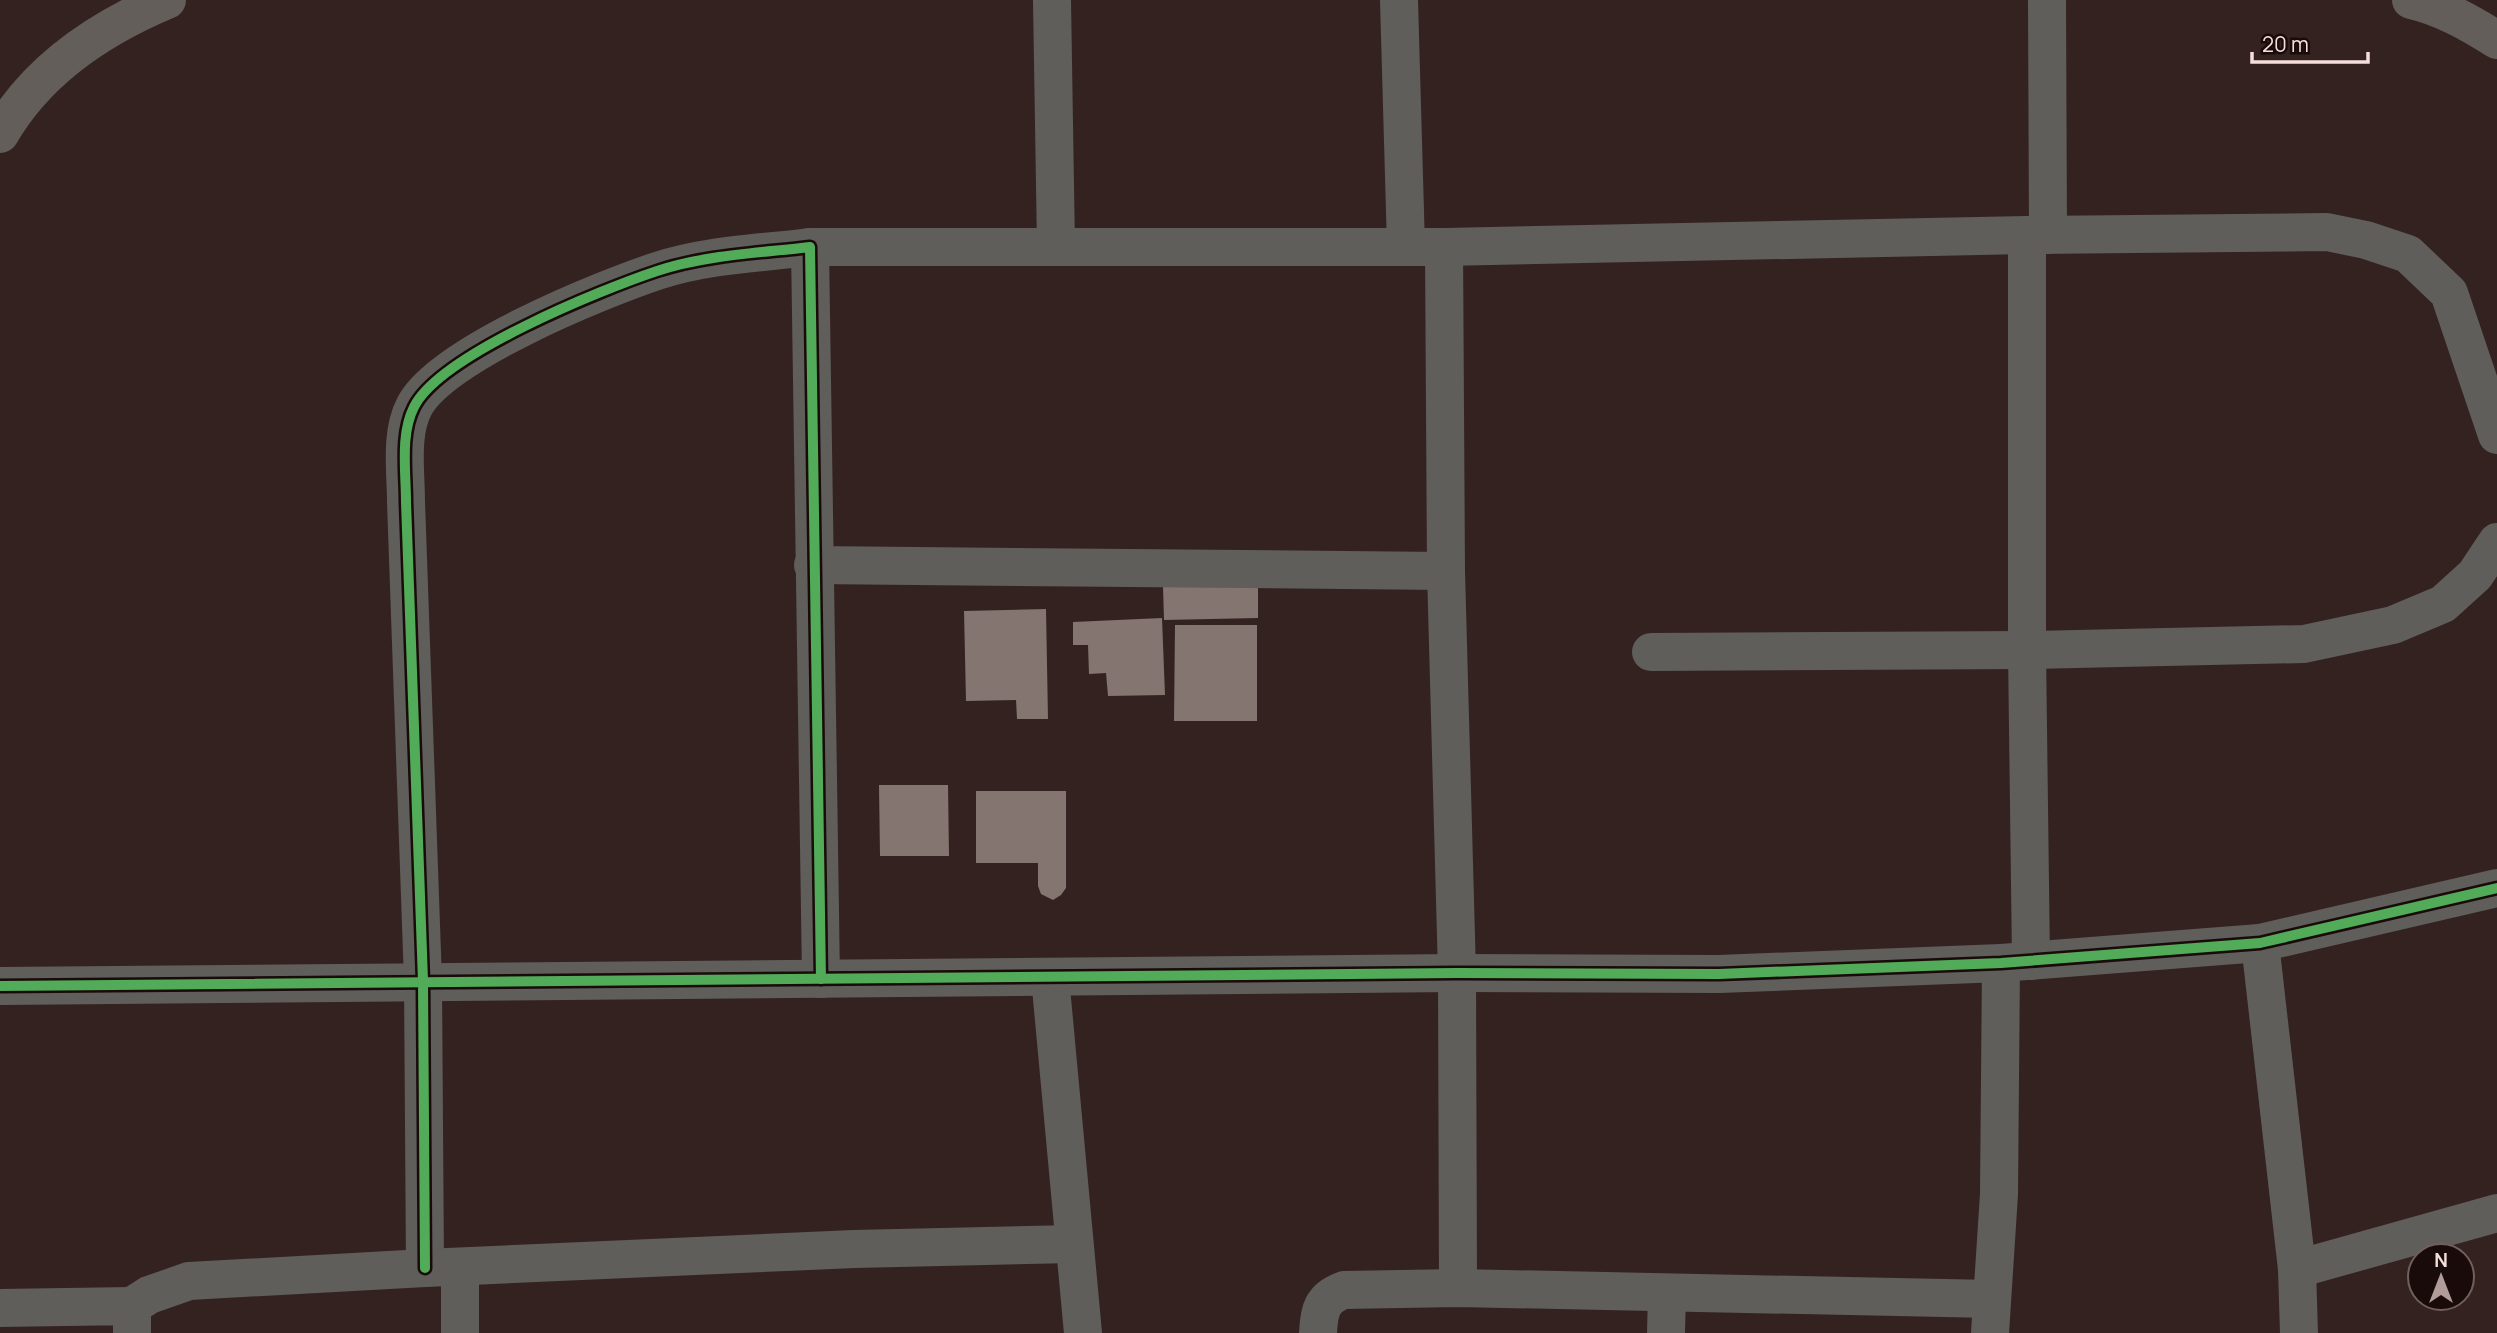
<svg xmlns="http://www.w3.org/2000/svg" width="2497" height="1333" viewBox="0 0 2497 1333" font-family="Manrope,sans-serif">
	<rect width="100%" height="100%" fill="#342220"/>
	<!-- building -->
	<g fill="#847570">
		<path d="M1258,583V618L1164,620L1163,586Z"/>
		<path d="M1046,609L1048,719H1017L1016,700L966,701L964,611Z"/>
		<path d="M1162,618L1165,695L1108,696L1106,673L1089,674L1088,645H1073V622Z"/>
		<path d="M1175,625H1257V721H1174Z"/>
		<path d="M879,785H948L949,856H880Z"/>
		<path d="M976,791H1066V888L1061,895L1053,900L1041,894L1038,886V863H976Z"/>
	</g>
	<g fill="none" stroke-linecap="round" stroke-linejoin="round">
		<!-- minor -->
		<g stroke="#5f5e5b" stroke-width="38">
			<path d="M1052,0L1056,247"/>
			<path d="M1399,0L1406,247"/>
			<path d="M2047,0L2048,235"/>
			<path d="M2027,235V650L2031,961"/>
			<path d="M810,247H1444L2027,235L2327,232L2366,240L2408,254L2449,293L2497,435"/>
			<path d="M1444,247L1446,571L1457,973L1458,1288"/>
			<path d="M813,565L1446,571"/>
			<path d="M1651,652L2027,650L2304,644L2393,625L2443,604L2475,575L2497,542"/>
			<path d="M2260,943L2297,1269L2299,1333"/>
			<path d="M1050,977L1083,1333"/>
			<path d="M0,986L1457,973L1719,974L2001,963L2260,943L2497,888"/>
			<path d="M460,1267V1333"/>
			<path d="M425,1268L423,981L406,502C406,472 400,434 414,407C440,355 600,290 657,271C705,255 760,253 810,247L821,979"/>
			<path d="M2297,1269L2497,1213"/>
			<path d="M132,1306L149,1295L189,1281L425,1268L854,1249L1073,1244"/>
			<path d="M0,1308L132,1306V1333"/>
			<path d="M1318,1333C1319,1310 1322,1298 1344,1290L1458,1288L1992,1299"/>
			<path d="M1666,1333L1667,1293"/>
			<path d="M1990,1333L1999,1194L2001,963"/>
		</g>
		<!-- major -->
		<g stroke="#635e5a" stroke-width="38">
			<path d="M2411,0C2442,7 2470,23 2497,40"/>
			<path d="M0,134C37,70 100,28 167,0"/>
		</g>
		<!-- cycleway casing -->
		<g stroke="#190b09" stroke-width="15">
			<g id="cycleway">
				<path d="M0,986L1457,973L1719,974L2001,963L2260,943L2497,888"/>
				<path d="M425,1268L423,981L406,502C406,472 400,434 414,407C440,355 600,290 657,271C705,255 760,253 810,247L821,979"/>
			</g>
		</g>
		<!-- cycleway -->
		<use href="#cycleway" stroke="#51ab58" stroke-width="10"/>
	</g>
	<!-- north arrow -->
	<g transform="translate(2441 1277)"><circle r="33" fill="#190b09" stroke="#715f5d" stroke-width="2"/>
	<path d="M0-5L12 26L0 18L-12 26Z" fill="#b19c9a"/>
	<text y="-10" font-size="19" font-weight="bold" text-anchor="middle" fill="#f5dedb">N</text>
	</g>
	<!-- scale -->
	<path d="M2252 52v10h116v-10" fill="none" stroke="#f5dedb" stroke-width="3.5"/>
	<text x="2262" y="52" font-size="21" fill="#f5dedb" stroke="#190b09" stroke-width="5" paint-order="stroke">20 m</text>
</svg>
